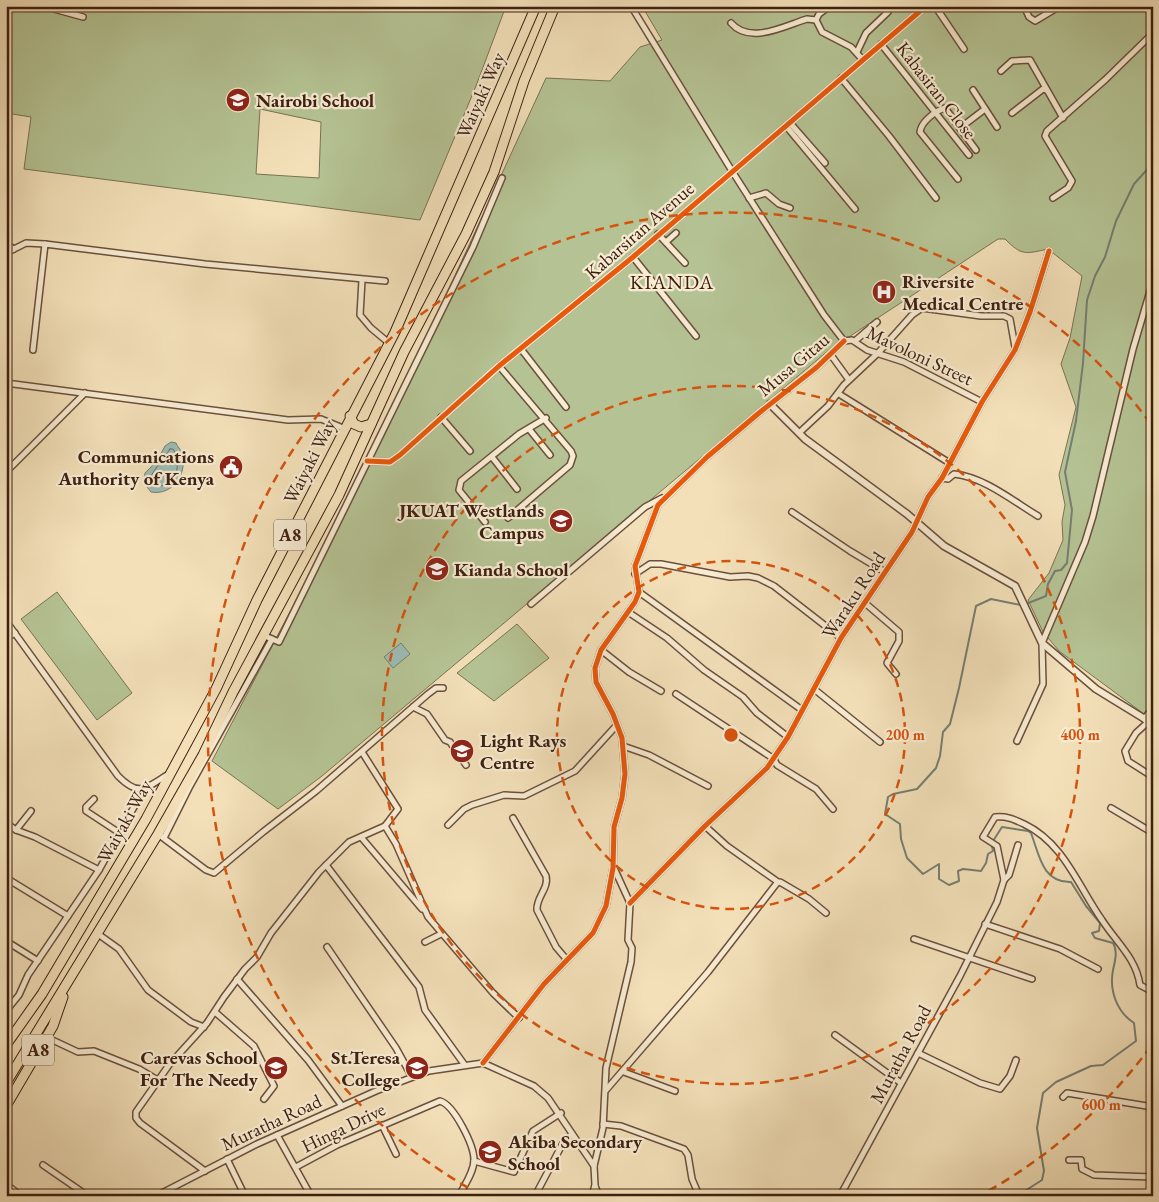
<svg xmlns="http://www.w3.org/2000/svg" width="1159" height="1202" viewBox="0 0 1159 1202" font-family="'EB Garamond',serif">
	<rect width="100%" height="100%" fill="#f3e0b9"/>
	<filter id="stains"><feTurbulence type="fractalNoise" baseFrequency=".004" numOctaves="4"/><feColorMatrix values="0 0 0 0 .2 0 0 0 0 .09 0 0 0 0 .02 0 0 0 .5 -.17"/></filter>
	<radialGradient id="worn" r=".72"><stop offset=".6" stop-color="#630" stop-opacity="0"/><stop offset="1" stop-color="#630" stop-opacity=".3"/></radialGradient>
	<!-- green -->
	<g fill="#b5c394" stroke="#7a7253" fill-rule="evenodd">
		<path d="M6,6H506L476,86L420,220L24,169L31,117L6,113ZM260,109L321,122L319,178L256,174Z"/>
		<path d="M642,6H1153V704L1144,714L1059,651L1043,632L1028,600L1049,573L1063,540L1062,522L1065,505L1059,475L1076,407L1061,364L1070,338L1082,276L1048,249C1025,254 1022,256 1005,239H998L829,350L322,776L278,809L212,761L376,447L546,78L610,81L640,47L662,40Z"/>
		<path d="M57,592L132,693L97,720L21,619Z"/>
		<path d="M517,624L549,658L494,701L457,673Z"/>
	</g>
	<!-- water -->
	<g fill="#9cbcb5" stroke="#767e74">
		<path d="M171,442L176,443C177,446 181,450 182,453C188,473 173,496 151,492L144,483L145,473L157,461L165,446Z"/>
		<path d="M401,643L410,654L393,668L384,657Z"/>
	</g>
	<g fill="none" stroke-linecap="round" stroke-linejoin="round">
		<!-- shore -->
		<path stroke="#6d6e64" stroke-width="1" d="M170,449H173C180,459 179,477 167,485L153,487L149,482C149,475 165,457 170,449Z"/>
		<!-- stream -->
		<g stroke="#767e74" stroke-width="2">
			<path d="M1026,604L1046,596L1048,584L1055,571L1061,570L1067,563L1072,510L1065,472L1076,421L1083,363L1087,300L1095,276L1105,257L1116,221L1134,184L1153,163"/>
			<path d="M993,841L1002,827L1028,831L1031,833C1039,854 1042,883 1071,882L1086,906L1100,923L1099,931L1092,933L1095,938L1113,943C1118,951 1115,961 1113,970C1109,991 1117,1012 1134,1023L1136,1041L1103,1065L1091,1066L1056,1082L1043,1093L1037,1128L1044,1171L1042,1180L1017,1196"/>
			<path d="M992,846L993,851L988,854L986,863L981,871L963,869L958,871L959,881L949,885L939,879V864L923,874L907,858L901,839L900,824L885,814L888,797L893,794L917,789L936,768L940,756L943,732L950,724L959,688L976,606L991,599L1021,605"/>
		</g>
		<!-- minor casing -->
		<g stroke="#6b503c" stroke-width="8">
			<g id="minor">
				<path d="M43,6L83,17"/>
				<path d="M631,6L732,171L824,315L844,341"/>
				<path d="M830,6L819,14L816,20L822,32L851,47L863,60"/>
				<path d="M935,6L964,49"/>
				<path d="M1024,6L1029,17L1035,21L1055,9"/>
				<path d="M731,23C750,45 784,26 807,19L816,20"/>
				<path d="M881,44L969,155"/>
				<path d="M857,52L866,33L888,12"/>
				<path d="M1001,71L1012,61L1030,60L1063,118"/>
				<path d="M841,78L889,136L936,198"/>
				<path d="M973,90L997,127"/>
				<path d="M1012,113L1043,89L1046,90"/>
				<path d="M790,123L825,163"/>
				<path d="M786,126L855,209"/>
				<path d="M960,128L985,109"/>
				<path d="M958,179L920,132C921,122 935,111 945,108L976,150"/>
				<path d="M749,198L766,193L779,204L790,208"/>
				<path d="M1053,198L1068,188L1072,181L1045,136L1047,131L1106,79L1153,33"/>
				<path d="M658,234L685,263"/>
				<path d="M666,242L676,233"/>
				<path d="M6,244L14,249"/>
				<path d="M6,253L26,243L45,244"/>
				<path d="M633,257L696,336"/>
				<path d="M362,280L360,315L371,328L389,343"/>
				<path d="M844,341L852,340L867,350L904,362L982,402"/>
				<path d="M855,341L877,322"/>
				<path d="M521,349L566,407"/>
				<path d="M33,350L45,244L205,264L385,281"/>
				<path d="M831,355L849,380"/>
				<path d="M499,366L571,451L573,456L570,465L508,518"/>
				<path d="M6,383L288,420L321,419L343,428"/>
				<path d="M839,394L948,462"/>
				<path d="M441,417L470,451"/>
				<path d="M529,429L550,455"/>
				<path d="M799,433L828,406L844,385L878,353L912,315L922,308L981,316H1004L1010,319L1015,347"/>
				<path d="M492,457L517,489"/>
				<path d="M367,461L390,462L400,455L499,366L633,257L926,6"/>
				<path d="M6,472L85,393"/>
				<path d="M942,478L948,479L954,474C984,477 1013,501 1038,516"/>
				<path d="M792,512L850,551L885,572"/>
				<path d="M485,522L459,490L461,481L519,434L546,418"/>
				<path d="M635,574L650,564H661L730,577L748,576L758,578L774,586L841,638"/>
				<path d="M639,592L802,710"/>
				<path d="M865,603L899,632V641L887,663L896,674"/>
				<path d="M531,604L645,507L662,498"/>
				<path d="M628,612L667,638L704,670L743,697L757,713L788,737"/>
				<path d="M6,621L118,776C140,798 145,788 169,774"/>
				<path d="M265,636L279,642L473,247L502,178"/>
				<path d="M6,638L15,633"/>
				<path d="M601,650L629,672L661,691"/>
				<path d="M814,689L880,742"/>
				<path d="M676,694L774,759L777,765L816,789L833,809"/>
				<path d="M413,707L427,714L445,740L450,742L466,765"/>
				<path d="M1144,719L1153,708"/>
				<path d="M1148,722L1136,733L1125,751L1128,761L1153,777"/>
				<path d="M1017,741L1043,684L1042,643L1085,542L1093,516L1133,349L1153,281"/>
				<path d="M623,746L649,755L708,786"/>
				<path d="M362,752L398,809L385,826L396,844L428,917L493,993L519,1018"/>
				<path d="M94,799L86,807V811L121,834"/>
				<path d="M1111,808L1153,833"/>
				<path d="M31,811L16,830L35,837L99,870"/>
				<path d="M513,818L546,876C549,889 536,897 537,910L556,947L567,960"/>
				<path d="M6,823L16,830"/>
				<path d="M448,825L464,809L472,805L504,795L524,796L575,771L616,726"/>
				<path d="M705,826L727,846L778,882"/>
				<path d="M158,834L206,870L214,873L263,832L316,791L428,694L436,688H443"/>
				<path d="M361,837L422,909"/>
				<path d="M164,838L190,786L272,639"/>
				<path d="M326,865L419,987L425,1010L464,1064"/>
				<path d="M6,878L68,916"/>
				<path d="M1004,880L997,846L983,837L995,817C1007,816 1013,819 1024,824C1064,843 1078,886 1102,920C1116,942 1136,958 1140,985L1153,992"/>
				<path d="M630,903L705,826L767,768L788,737L841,638L912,532L928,497L942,478L982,402L1015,350L1030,312L1049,251"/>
				<path d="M985,924L1060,949L1098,969"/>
				<path d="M98,934L119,949L148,990L191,1022L204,1027"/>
				<path d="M914,939L1032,979"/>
				<path d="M6,941L38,961"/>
				<path d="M425,942L441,934"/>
				<path d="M327,947L396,1048L412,1077"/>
				<path d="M237,979L308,1060L342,1106"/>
				<path d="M6,1011L19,995L28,975L99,870L144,789"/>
				<path d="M215,1012L254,1046L274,1086L264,1099"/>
				<path d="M835,1035L901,1083"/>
				<path d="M46,1037L78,1052L94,1051L139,1069L159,1081"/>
				<path d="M918,1053L980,1083L1000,1089L1010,1076L1016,1060"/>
				<path d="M483,1063L544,984L593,933L606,906L613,868L614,827L622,798L625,774L622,738L613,714L596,682L595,668L601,650L635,602L639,592L635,566L658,505L707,457L759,413L817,367L844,341"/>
				<path d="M624,1072L675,1091"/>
				<path d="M606,1090L708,972L777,883L780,882L809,899L826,913"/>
				<path d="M1063,1097L1067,1093L1153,1107"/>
				<path d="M603,1124L621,1126L684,1149L688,1155L692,1179L698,1193"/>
				<path d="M382,1125L396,1154"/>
				<path d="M277,1135L311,1196"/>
				<path d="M227,1159L245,1196"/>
				<path d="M1069,1160H1081L1082,1169L1094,1175L1153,1177"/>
				<path d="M474,1161L514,1172L533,1131L561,1113"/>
				<path d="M43,1165L88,1196"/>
				<path d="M594,1166L603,1128L606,1068L631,962L632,948L628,940L630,903L614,868"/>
				<path d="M296,1167L337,1145L440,1101C454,1105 474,1145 474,1160C474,1172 464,1186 459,1196"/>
				<path d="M205,1171L140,1123L136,1118V1112L169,1065L207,1023L224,997L245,969L257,957L271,933L319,872L349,842L385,826"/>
				<path d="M6,1184L21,1196"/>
				<path d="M595,1186L599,1196"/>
				<path d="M156,1196L257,1144L376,1091L429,1071L483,1063L534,1086L548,1098L594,1166L595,1185L592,1196"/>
				<path d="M535,1196L563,1143L572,1134"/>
				<path d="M840,1196L960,976L997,902L1004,880L1009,875L1018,845"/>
			</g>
		</g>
		<!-- tertiary casing -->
		<g stroke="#6b503c" stroke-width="9">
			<path id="tertiary" d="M770,404L805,439L907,514L944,546L1015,586L1042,643L1096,689L1153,724"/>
		</g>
		<!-- trunk casing -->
		<g stroke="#3e2012" stroke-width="11">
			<g id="trunk">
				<path d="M350,416L354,424L361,427L371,424"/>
				<path d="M6,1045L42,994L146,819L216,689L257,600L395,332L536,6"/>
				<path d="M6,1083L158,834L203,755L233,692L339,495L404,352L466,234L494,172L524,81L555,6"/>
				<path d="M6,1106L53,1026L63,997"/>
			</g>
		</g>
		<!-- minor -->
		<use href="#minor" stroke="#f7ebd2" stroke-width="5"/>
		<!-- tertiary -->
		<use href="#tertiary" stroke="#f7ebd2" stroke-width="6"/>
		<!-- trunk -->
		<use href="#trunk" stroke="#f3e0b9" stroke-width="9"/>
		<!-- cycleway casing -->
		<g stroke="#f7ebd2" stroke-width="8">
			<g id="cycleway">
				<path d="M367,461L390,462L400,455L499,366L633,257L926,6"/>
				<path d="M630,903L705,826L767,768L788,737L841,638L912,532L928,497L942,478L982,402L1015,350L1030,312L1049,251"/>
				<path d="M483,1063L544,984L593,933L606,906L613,868L614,827L622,798L625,774L622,738L613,714L596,682L595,668L601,650L635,602L639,592L635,566L658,505L707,457L759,413L817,367L844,341"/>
			</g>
		</g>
		<!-- cycleway -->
		<use href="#cycleway" stroke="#e8590c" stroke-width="5"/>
	</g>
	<!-- distance rings -->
	<g fill="none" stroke="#d7530d" stroke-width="2.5" stroke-dasharray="9 6">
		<circle cx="731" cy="735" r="174"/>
		<circle cx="731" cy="735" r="349"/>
		<path d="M1151 1046A523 523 0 0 1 981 1195M481 1195A523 523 0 1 1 1151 424"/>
	</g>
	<!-- icons -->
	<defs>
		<g id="school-disc" transform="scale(1.25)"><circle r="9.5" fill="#8f2418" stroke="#f7ebd2"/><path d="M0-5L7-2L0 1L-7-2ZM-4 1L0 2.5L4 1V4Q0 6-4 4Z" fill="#fff"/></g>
		<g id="hospital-disc" transform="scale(1.25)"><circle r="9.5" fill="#8f2418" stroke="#f7ebd2"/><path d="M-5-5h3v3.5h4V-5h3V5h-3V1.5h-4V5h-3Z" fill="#fff"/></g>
		<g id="civic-disc" transform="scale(1.25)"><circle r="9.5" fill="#8f2418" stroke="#f7ebd2"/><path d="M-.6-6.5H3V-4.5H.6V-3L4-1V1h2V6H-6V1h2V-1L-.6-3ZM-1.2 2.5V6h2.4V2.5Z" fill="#fff"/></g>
		<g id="university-disc" transform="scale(1.25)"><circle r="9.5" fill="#8f2418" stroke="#f7ebd2"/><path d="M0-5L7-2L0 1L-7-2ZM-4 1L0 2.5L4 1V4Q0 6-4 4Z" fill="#fff"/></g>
	</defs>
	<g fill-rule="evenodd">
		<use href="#school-disc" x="238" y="100"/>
		<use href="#hospital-disc" x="884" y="292"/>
		<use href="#civic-disc" x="231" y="467"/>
		<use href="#university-disc" x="561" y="521"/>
		<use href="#school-disc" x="437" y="569"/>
		<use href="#school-disc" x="462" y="751"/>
		<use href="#school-disc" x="276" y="1068"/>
		<use href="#university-disc" x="417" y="1068"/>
		<use href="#school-disc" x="490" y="1152"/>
	</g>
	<g text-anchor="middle" stroke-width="4.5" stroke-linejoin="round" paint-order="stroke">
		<!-- shield labels -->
		<g fill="#f7ebd2" stroke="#765d4c" stroke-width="1">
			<rect x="274" y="519.5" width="32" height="31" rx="4"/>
			<rect x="22" y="1034.5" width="32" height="31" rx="4"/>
		</g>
		<g font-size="18" font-weight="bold" fill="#3e2012">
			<text x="290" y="541">A8</text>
			<text x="38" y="1056">A8</text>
		</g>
		<!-- street labels -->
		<g font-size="19" fill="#3e2012" stroke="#f7ebd2">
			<text transform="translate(937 90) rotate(52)" y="7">Kabasiran Close</text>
			<text transform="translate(480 95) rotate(-66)" y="7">Waiyaki Way</text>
			<text transform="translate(639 230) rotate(-41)" y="7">Kabarsiran Avenue</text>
			<text transform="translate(920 355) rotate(25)" y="7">Mavoloni Street</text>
			<text transform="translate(793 364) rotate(-40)" y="7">Musa Gitau</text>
			<text transform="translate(309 461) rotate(-63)" y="7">Waiyaki Way</text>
			<text transform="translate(853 595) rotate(-57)" y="7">Waraku Road</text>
			<text transform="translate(124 821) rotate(-61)" y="7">Waiyaki Way</text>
			<text transform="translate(900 1054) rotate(-62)" y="7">Muratha Road</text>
			<text transform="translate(271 1122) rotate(-25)" y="7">Muratha Road</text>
			<text transform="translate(343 1127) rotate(-26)" y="7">Hinga Drive</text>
		</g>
		<!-- poi labels -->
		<g font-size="19" font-weight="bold" fill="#3e2012" stroke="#f7ebd2" text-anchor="start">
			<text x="256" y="107">Nairobi School</text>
			<text x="902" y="288">Riversite<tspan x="902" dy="22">Medical Centre</tspan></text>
			<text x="214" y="463" text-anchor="end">Communications<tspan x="214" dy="22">Authority of Kenya</tspan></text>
			<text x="544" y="517" text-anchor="end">JKUAT Westlands<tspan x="544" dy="22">Campus</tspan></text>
			<text x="454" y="576">Kianda School</text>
			<text x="480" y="747">Light Rays<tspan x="480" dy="22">Centre</tspan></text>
			<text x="258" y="1064" text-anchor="end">Carevas School<tspan x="258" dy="22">For The Needy</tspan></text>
			<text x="400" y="1064" text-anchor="end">St.Teresa<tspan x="400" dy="22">College</tspan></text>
			<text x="508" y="1148">Akiba Secondary<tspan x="508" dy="22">School</tspan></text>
		</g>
		<!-- neighbourhood labels -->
		<g font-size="20" letter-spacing="1" fill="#3e2012" stroke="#f7ebd2">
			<text x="672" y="289">KIANDA</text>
		</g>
	</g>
	<circle cx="731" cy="735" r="8" fill="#d7530d" stroke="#f7ebd2" stroke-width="2.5"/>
	<g font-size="15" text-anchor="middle" font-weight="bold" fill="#d7530d" stroke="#f7ebd2" stroke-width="4.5" stroke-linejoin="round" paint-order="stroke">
		<text x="905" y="740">200 m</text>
		<text x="1080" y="740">400 m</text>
		<text x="1101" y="1110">600 m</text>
	</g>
	<!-- margin -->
	<rect width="1159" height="1202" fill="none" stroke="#f3e0b9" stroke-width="25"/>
	<rect x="8" y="8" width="1144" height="1187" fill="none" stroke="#3e2012" stroke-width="2.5"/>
	<rect x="12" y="12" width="1134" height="1177" fill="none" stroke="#3e2012"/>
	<rect width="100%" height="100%" filter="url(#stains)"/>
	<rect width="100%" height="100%" fill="url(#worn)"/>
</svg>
